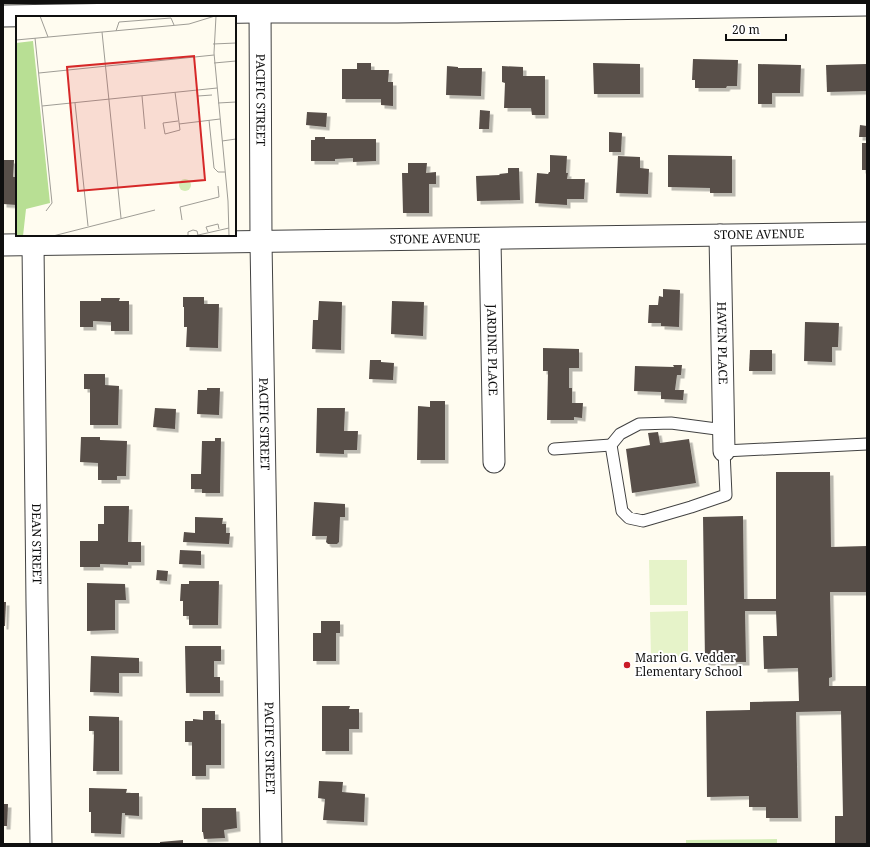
<svg xmlns="http://www.w3.org/2000/svg" width="870" height="847" viewBox="0 0 870 847" font-family="'Noto Serif',serif">
	<defs>
		<filter id="shadow"><feDropShadow dx="3.5" dy="3.5" stdDeviation="0" flood-color="#0004"/></filter>
	</defs>
	<rect width="100%" height="100%" fill="#fffcf0"/>
	<!-- green -->
	<path fill="#d4edb6" d="M777,839V844H686V840Z"/>
	<!-- pitch -->
	<g fill="#e6f3c9">
		<path d="M649,560H687V605H650Z"/>
		<path d="M688,611V656L651,657L650,612Z"/>
	</g>
	<!-- building -->
	<g fill="#584f4a" filter="url(#shadow)">
		<path d="M693,59L738,60L737,86H727L726,88H695V80H692Z"/>
		<path d="M357,63H371V70H389L388,82H393V106L381,105V99H342V69H357Z"/>
		<path d="M593,63L640,64V94H594Z"/>
		<path d="M758,64L801,65L800,93H772V104H758Z"/>
		<path d="M867,64V91L827,92L826,65Z"/>
		<path d="M447,66L458,67V68H482L481,96L446,95Z"/>
		<path d="M502,66L523,67V76H545V115H532L531,108H504L505,83L502,82Z"/>
		<path d="M480,110L490,111L489,129H479Z"/>
		<path d="M307,112L327,113L326,127L306,125Z"/>
		<path d="M860,125L867,126V137H859Z"/>
		<path d="M609,132L622,133L621,152H609Z"/>
		<path d="M315,137H325V139H376V161L353,162V158L335,159V161H311V140H315Z"/>
		<rect x="862" y="143" width="5" height="27"/>
		<path d="M550,155L567,156L566,173H568L567,179H585L584,199H567V205L535,203L537,173L548,174L549,172H550Z"/>
		<path d="M668,155L732,156V193H710V188L668,187Z"/>
		<path d="M618,156L640,157V168L649,169L648,194L616,193Z"/>
		<path d="M3,160H14L13,177H17V205L3,204Z"/>
		<path d="M408,163H427L426,173L436,172V184H429V213H403L402,173H408Z"/>
		<path d="M508,168H519L520,200L477,201L476,176L500,175L499,174L508,173Z"/>
		<path d="M663,289L680,290L679,327L661,326V323H648L649,305H658L659,296L663,297Z"/>
		<path d="M183,297H204V304H219L218,348L186,347L187,327H184V307H183Z"/>
		<path d="M101,298H120L119,301H129V331H111V322L93,321V327H80V301H101Z"/>
		<path d="M319,301L342,302L341,350L312,349L313,320H318Z"/>
		<path d="M392,301L424,302L423,336L391,334Z"/>
		<path d="M805,322L839,323L838,347H832V362L804,361Z"/>
		<path d="M543,348L579,349V368H569V388H572V403H583L582,418L574,417V420H547L548,371H543Z"/>
		<path d="M750,350H772V371H749Z"/>
		<path d="M370,360H381V362L394,363L393,380L369,379Z"/>
		<path d="M673,365H682L681,375H677L675,390H684L683,400L661,399V392L634,391L635,366L674,367Z"/>
		<path d="M84,374H105V385L119,386L118,425H90V389H84Z"/>
		<path d="M207,388H220L219,415L197,414L198,390H207Z"/>
		<path d="M430,401H445V460H417L418,406L430,407Z"/>
		<path d="M155,408L176,409L175,429L153,427Z"/>
		<path d="M317,408H345L344,431H358L357,450H344V454L316,453Z"/>
		<path d="M658,432L660,443L689,439L696,483L632,493L626,449L650,445L648,433Z"/>
		<path d="M81,437H100V440L127,441L126,476H117V480H98V463L80,462Z"/>
		<path d="M215,438H221L220,493H202V489H191V474H201L202,441H215Z"/>
		<path d="M776,472H830L831,547L867,546V592H830L832,677L829,678V686H867V844H835V816H843L841,711L796,712L798,818H766V807H749V796L707,797L706,711L750,710V702L799,701L798,668L764,669L763,636H777L776,611H745L746,662H705L703,517L743,516L744,599H776Z"/>
		<path d="M314,502L345,504V517H340L339,542L337,544H328L326,542L327,536H312Z"/>
		<path d="M104,506H129L128,542H141V562H128V565L100,564V567H80V541H98V524H104Z"/>
		<path d="M195,517L223,518L222,524H226V533H230L229,544L183,542L184,532L195,533Z"/>
		<path d="M180,550L201,551V565L179,564Z"/>
		<path d="M157,570L168,571L167,581L156,580Z"/>
		<path d="M189,581H219L218,625H189V616H183V601H180L181,584H189Z"/>
		<path d="M87,583L125,584L126,600H115V630L87,631Z"/>
		<path d="M3,602H6L5,626H3Z"/>
		<path d="M321,621H340V633H336V661H313V633H321Z"/>
		<path d="M185,646H221V661H214V677H220V693H186Z"/>
		<path d="M91,656L139,658V673H119V693L90,692Z"/>
		<path d="M322,706H350L349,709H359V729H349V751H322Z"/>
		<path d="M203,711H215V720H221V765H206V776H192V742H185V721H193V719L203,720Z"/>
		<path d="M89,716L119,717V771H93L94,731H89Z"/>
		<path d="M319,781L343,782L342,792L365,794L364,822L323,820L325,799L318,798Z"/>
		<path d="M89,788L127,789L126,793H139V816L125,815V813H122L121,834L91,833V812H89Z"/>
		<path d="M3,804H8L7,826H3Z"/>
		<path d="M202,808H236L237,828L224,830L225,838L204,839L203,832H202Z"/>
		<path d="M183,840V844H160V842Z"/>
	</g>
	<g fill="none" stroke-linecap="round" stroke-linejoin="round">
		<!-- lane casing -->
		<g stroke="#424242" stroke-width="13">
			<g id="lane">
				<path d="M724,430L671,423L639,424L620,434L611,445L622,511L629,518L643,521L691,507L726,495L724,451L867,444"/>
				<path d="M554,449L611,445"/>
			</g>
		</g>
		<!-- street casing -->
		<g stroke="#424242" stroke-width="23">
			<g id="street">
				<path id="s1" d="M260,3L261,242L271,844"/>
				<path d="M3,16L260,12H397L867,5"/>
				<path id="s2" d="M720,235L724,451"/>
				<path id="s3" d="M490,239L494,462"/>
				<path id="s4" d="M3,245L867,233"/>
				<path id="s5" d="M33,245L37,603L41,844"/>
			</g>
		</g>
		<!-- lane -->
		<use href="#lane" stroke="#fff" stroke-width="11"/>
		<!-- street -->
		<use href="#street" stroke="#fff" stroke-width="21"/>
	</g>
	<!-- markers -->
	<circle fill="#ca1b29" stroke="#fff" stroke-width="1.5" cx="627" cy="665" r="4"/>
	<g text-anchor="middle" stroke-width="4" stroke-linejoin="round" paint-order="stroke">
		<!-- street labels -->
		<g font-size="12" fill="#0f0f0f" stroke="#fff">
			<text dy="4" stroke="none"><textPath href="#s1" startOffset="97">PACIFIC STREET</textPath></text>
			<text dy="4" stroke="none"><textPath href="#s4" startOffset="756">STONE AVENUE</textPath></text>
			<text dy="4" stroke="none"><textPath href="#s4" startOffset="432">STONE AVENUE</textPath></text>
			<text dy="4" stroke="none"><textPath href="#s2" startOffset="108">HAVEN PLACE</textPath></text>
			<text dy="4" stroke="none"><textPath href="#s3" startOffset="111">JARDINE PLACE</textPath></text>
			<text dy="4" stroke="none"><textPath href="#s1" startOffset="421">PACIFIC STREET</textPath></text>
			<text dy="4" stroke="none"><textPath href="#s5" startOffset="299">DEAN STREET</textPath></text>
			<text dy="4" stroke="none"><textPath href="#s1" startOffset="745">PACIFIC STREET</textPath></text>
		</g>
		<!-- poi labels -->
		<g font-size="12" fill="#0f0f0f" stroke="#fff" text-anchor="start">
			<text x="635" y="662">Marion G. Vedder<tspan x="635" dy="14">Elementary School</tspan></text>
		</g>
	</g>
	<!-- overview -->
	<g transform="translate(16 16)">
		<rect width="220" height="220" fill="#fffcf0"/>
		<path d="M163 169a6 6 0 1 1 12 0a6 6 0 1 1-12 0Z" fill="#d4edb6"/>
		<path d="M17,25L34,187L10,193L7,220H0V27Z" fill="#b8df94"/>
		<path fill="none" stroke="#9f9d96" stroke-width="1" d="M24,0L32,21M200,0L198,37L212,185L213,220M100,15L103,6L155,2L158,9M86,16L105,202M19,22L36,187L30,195M0,24L173,8L199,0M197,28L220,27M198,47L220,45M23,57L198,39M181,74L183,94M159,76L164,114L149,118L147,107L162,105M126,80L129,113M182,80L196,79M59,87L72,210M202,87L220,86M26,90L201,72M193,104L198,152L202,156H209M163,108L204,103M206,125L220,123M166,204L164,191L203,181L202,170M192,216L190,211L202,208L203,213M37,220L139,194M172,220V216L177,214L181,215L182,219M178,220L213,212"/>
		<path fill="#d62828" fill-opacity="0.15" stroke="#d62828" stroke-width="2" d="M178,40L189,164L62,175L51,51Z"/>
		<rect width="220" height="220" fill="none" stroke="#0f0f0f" stroke-width="2"/>
	</g>
	<!-- border -->
	<rect width="870" height="847" fill="none" stroke="#0f0f0f" stroke-width="8"/>
	<!-- scale -->
	<path d="M726 34v6h60v-6" fill="none" stroke="#0f0f0f" stroke-width="2"/>
	<text x="732" y="34" font-size="12" fill="#0f0f0f" stroke="#ffffff" stroke-width="3" paint-order="stroke">20 m</text>
</svg>
